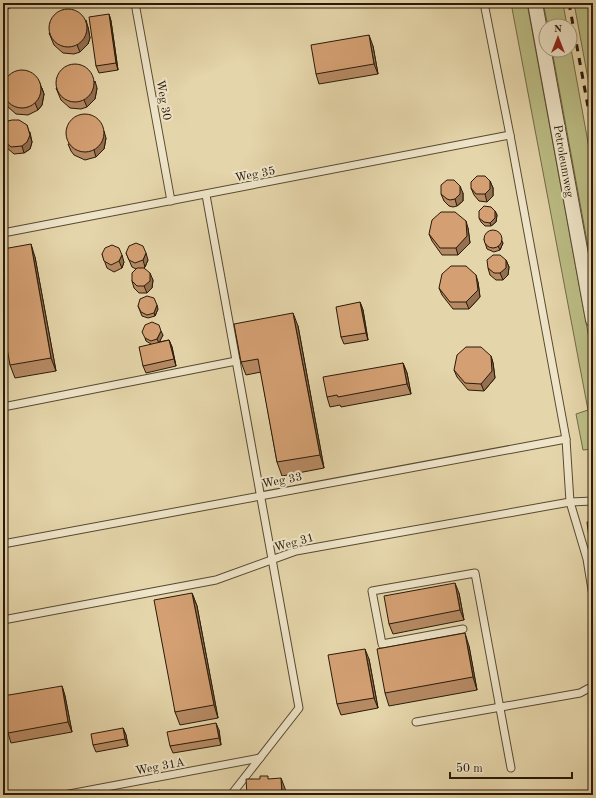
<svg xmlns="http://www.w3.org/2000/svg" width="596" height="798" viewBox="0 0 596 798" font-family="'Old Standard TT',serif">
	<rect width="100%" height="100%" fill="#e5d5aa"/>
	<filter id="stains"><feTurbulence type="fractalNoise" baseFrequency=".005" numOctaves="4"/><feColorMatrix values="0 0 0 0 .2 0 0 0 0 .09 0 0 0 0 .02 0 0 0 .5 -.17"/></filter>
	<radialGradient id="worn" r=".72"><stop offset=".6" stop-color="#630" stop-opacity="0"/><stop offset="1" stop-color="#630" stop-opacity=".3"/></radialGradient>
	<!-- green -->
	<g fill="#bbbc84" stroke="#726b46">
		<path d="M511,3H527L593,360V449L583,450L576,414L588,410Z"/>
		<path d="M543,3H563L567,26H548Z"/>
		<path d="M574,3H592L593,106Z"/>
		<path d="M570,43L593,170V274L552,50H570Z"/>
	</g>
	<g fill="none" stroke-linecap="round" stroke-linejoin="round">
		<!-- service casing -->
		<g stroke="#584931" stroke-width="9">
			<g id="service">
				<path d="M135,3L171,201"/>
				<path d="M484,3L510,135L566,439L570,502L587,559L593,596"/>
				<path d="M206,195L299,708L231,795"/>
				<path d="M3,233L510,135"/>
				<path d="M3,407L236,361"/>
				<path d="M3,544L566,439"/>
				<path d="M3,620L216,580L296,551L570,502L593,501"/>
				<path d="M463,629L382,644L372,591L475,573L511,768"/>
				<path d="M416,722L580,693L593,686"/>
				<path d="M64,795L260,758"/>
			</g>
		</g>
		<!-- minor casing -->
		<g stroke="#584931" stroke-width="16">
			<path id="minor" d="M535,3L593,320"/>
		</g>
		<!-- service -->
		<use href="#service" stroke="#eee4c8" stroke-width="7"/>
		<!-- minor -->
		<use href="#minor" stroke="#eee4c8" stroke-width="14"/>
		<!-- rail -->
		<path stroke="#291a09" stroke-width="3" stroke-dasharray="7 7" stroke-linecap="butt" d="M569,3L593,134"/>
	</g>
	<!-- wall -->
	<g fill="#b68a63" stroke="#291a09">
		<path d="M3,3H19L8,9H3Z"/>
		<path d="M109,14L111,21L118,70L99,73L96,66Z"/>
		<path d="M88,27L90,38L88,44L80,52L74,54L63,53L54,45L49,33Z"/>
		<path d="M373,46L378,74L319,84L316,74Z"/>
		<path d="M42,88L44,94L42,105L38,110L28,115L16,114L8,107L3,95Z"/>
		<path d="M56,88H97L95,99L87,107L81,109L70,108L61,100Z"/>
		<path d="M30,132L32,142L30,149L24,153L14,154L6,147L3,140Z"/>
		<path d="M106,138L104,149L96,157L85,160L74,155L71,151L68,144Z"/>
		<path d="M490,181L493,188V196L487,202L479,201L474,195L471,188Z"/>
		<path d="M463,193V201L457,206L453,207L449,206L444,201L441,194Z"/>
		<path d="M495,211L497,215L496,222L491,226H485L481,222L479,218Z"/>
		<path d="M468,228L470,243L458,255H442L432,241L429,234Z"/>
		<path d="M484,239L503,243L500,250L494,252L487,249Z"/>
		<path d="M126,253L148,260L145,267L144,268L153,280L152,288L147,293H139L134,288L132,281L136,269L132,267Z"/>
		<path d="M102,254L124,262L122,268L114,272L107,268Z"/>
		<path d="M35,257L56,371L15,378L10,365Z"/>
		<path d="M506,260L509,267L508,275L503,280H496L490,275L488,268Z"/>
		<path d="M478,282L480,297L469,309H453L442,295L439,288Z"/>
		<path d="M360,302L363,310L368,340L344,344L341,337Z"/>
		<path d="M138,306L158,309L155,316L148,318L142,316Z"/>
		<path d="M298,326L324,468L282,476L277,462L261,372L246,375L241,362Z"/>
		<path d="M163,335L159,342L169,340L172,347L176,366L146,373L143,366L151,344L146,341L145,338Z"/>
		<path d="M491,356L493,363L495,378L484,391L468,390L457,377L454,370Z"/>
		<path d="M403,363L407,373L411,394L341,407L340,405L330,407L327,397Z"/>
		<path d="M593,522V541H591L589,538Z"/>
		<path d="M192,593L197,606L218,718L180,725L175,712Z"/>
		<path d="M459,593L464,620L393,634L389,624Z"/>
		<path d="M469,646L477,690L389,706L385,693Z"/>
		<path d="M369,659L378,708L341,715L337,704Z"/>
		<path d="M62,686L65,696L72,732L11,743L8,733Z"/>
		<path d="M123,728L126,735L128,746L96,752L93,745Z"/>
		<path d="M219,730L221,745L173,753L170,746Z"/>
	</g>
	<!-- shaded-wall -->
	<g fill="#947050" stroke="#291a09">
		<path d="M109,14L111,21L118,70L116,63Z"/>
		<path d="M86,20L88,27L90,38L88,44L80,52L77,45Z"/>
		<path d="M369,35L373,46L378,74L374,64Z"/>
		<path d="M39,81L44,94L42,105L38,110L35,103Z"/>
		<path d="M95,81L97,88L95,99L87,107L84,100Z"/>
		<path d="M27,125L32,142L30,149L24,153L22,146Z"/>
		<path d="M104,131L106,138L104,149L96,157L94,150Z"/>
		<path d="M490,181L493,188V196L487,202L485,194Z"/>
		<path d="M460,186L463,193V201L457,206L455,199Z"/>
		<path d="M495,211L497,215L496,222L491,226L490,223Z"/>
		<path d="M466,221L468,228L470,243L458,255L456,248Z"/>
		<path d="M501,239L503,243L500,250L498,246Z"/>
		<path d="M31,244L35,257L56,371L51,358Z"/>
		<path d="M146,253L148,260L145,267L143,260Z"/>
		<path d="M122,255L124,262L122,268L119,261Z"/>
		<path d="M506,260L509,267L508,275L503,280L500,273Z"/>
		<path d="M150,273L153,280L152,288L147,293L144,286Z"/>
		<path d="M476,275L478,282L480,297L469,309L466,302Z"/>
		<path d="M360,302L363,310L368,340L366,333Z"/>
		<path d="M157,305L158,309L155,316L154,313Z"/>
		<path d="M293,313L298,326L324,468L320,455Z"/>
		<path d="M161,331L163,335L159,343L157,339Z"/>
		<path d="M169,340L172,347L176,366L174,359Z"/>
		<path d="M491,356L493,363L495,378L484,391L481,384Z"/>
		<path d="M403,363L407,373L411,394L407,384Z"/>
		<path d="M455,583L459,593L464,620L460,610Z"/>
		<path d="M192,593L197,606L218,718L214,705Z"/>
		<path d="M465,633L469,646L477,690L473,677Z"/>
		<path d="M365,649L369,659L378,708L374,698Z"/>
		<path d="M62,686L65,696L72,732L68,722Z"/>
		<path d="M216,723L219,730L221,745L219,738Z"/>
		<path d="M123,728L126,735L128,746L125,739Z"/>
		<path d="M281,778L286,791V795H282Z"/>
	</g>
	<!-- building -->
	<g fill="#d4a073" stroke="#291a09">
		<circle cx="68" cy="28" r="19"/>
		<path d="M109,14L116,63L96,66L89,17Z"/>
		<path d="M369,35L374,64L316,74L311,45Z"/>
		<circle cx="75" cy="83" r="19"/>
		<circle cx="22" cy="89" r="19"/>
		<circle cx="85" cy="133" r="19"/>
		<path d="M12,120H19L27,125L30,135L27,142L22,146L11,147L3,140V128L8,121Z"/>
		<path d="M477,176H485L490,181V189L485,194H476L471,188V182Z"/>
		<path d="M447,180H454L460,186V194L455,199L450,200L447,199L441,194V185Z"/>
		<path d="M484,206L491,207L495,211V218L490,223L484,222L479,218V211Z"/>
		<path d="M441,212H455L466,221L467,236L456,248H440L429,234L432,220Z"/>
		<circle cx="493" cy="239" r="9"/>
		<path d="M136,243L143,246L146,253L143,260L135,263L129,260L126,253L129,246Z"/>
		<path d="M31,244L51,358L10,365L3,326V249Z"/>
		<path d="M112,245L119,248L122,255L119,261L111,265L104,261L102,254L105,248Z"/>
		<path d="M493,255H500L506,260V268L500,273H494L488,268L487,260Z"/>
		<path d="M451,266H466L476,275L478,290L466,302H450L439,288L442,274Z"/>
		<path d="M137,268H144L150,273V281L144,286H137L132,281V273Z"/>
		<path d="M147,296L154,298L157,305L154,313L147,315L141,312L138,306L140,299Z"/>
		<path d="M360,302L366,333L341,337L336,307Z"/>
		<path d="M293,313L320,455L277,462L258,359L241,362L234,324Z"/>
		<path d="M152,322L159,325L161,331L157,339L151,341L145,338L142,332L145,325Z"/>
		<path d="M169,340L174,359L143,366L139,347Z"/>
		<path d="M466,347H481L491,356L492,371L481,384L465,383L454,370L457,355Z"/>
		<path d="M403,363L407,384L338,397L337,395L327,397L323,377Z"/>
		<path d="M593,521V537L589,538L587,522Z"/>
		<path d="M455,583L460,610L389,624L384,596Z"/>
		<path d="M192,593L214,705L175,712L154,600Z"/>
		<path d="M465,633L473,677L385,693L377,649Z"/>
		<path d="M365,649L374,698L337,704L328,655Z"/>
		<path d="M62,686L68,722L8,733L3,707V696Z"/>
		<path d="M216,723L219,738L170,746L167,732Z"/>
		<path d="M123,728L125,739L93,745L91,734Z"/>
		<path d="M260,776H268V779L281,778L282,795H247L246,779H260Z"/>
		<path d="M160,790L161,795H132Z"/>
	</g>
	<g text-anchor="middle" stroke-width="4" stroke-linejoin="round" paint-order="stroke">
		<!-- street labels -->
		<g font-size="12" fill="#291a09" stroke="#eee4c8">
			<text transform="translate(164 100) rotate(80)" y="4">Weg 30</text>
			<text transform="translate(564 161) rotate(80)" y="4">Petroleumweg</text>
			<text transform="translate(255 174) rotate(-11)" y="4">Weg 35</text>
			<text transform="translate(282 480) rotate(-11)" y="4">Weg 33</text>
			<text transform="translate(294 542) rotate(-15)" y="4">Weg 31</text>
			<text transform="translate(160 766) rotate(-11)" y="4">Weg 31A</text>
		</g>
	</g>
	<!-- margin -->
	<rect width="596" height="798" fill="none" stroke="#e5d5aa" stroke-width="16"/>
	<rect x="4" y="4" width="588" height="790" fill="none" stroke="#291a09" stroke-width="2"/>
	<rect x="8" y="8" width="580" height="782" fill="none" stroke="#291a09"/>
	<!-- north arrow -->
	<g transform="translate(558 38)"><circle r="19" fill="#eee4c8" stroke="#9f937c"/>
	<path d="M0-3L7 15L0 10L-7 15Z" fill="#8f2418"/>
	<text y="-6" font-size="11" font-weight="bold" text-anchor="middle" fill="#291a09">N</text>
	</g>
	<!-- scale -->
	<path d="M450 772v6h122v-6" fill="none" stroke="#291a09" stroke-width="2"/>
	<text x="456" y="772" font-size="12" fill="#291a09" stroke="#eee4c8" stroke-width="3" paint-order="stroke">50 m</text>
	<rect width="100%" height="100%" filter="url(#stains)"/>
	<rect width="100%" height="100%" fill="url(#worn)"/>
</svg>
